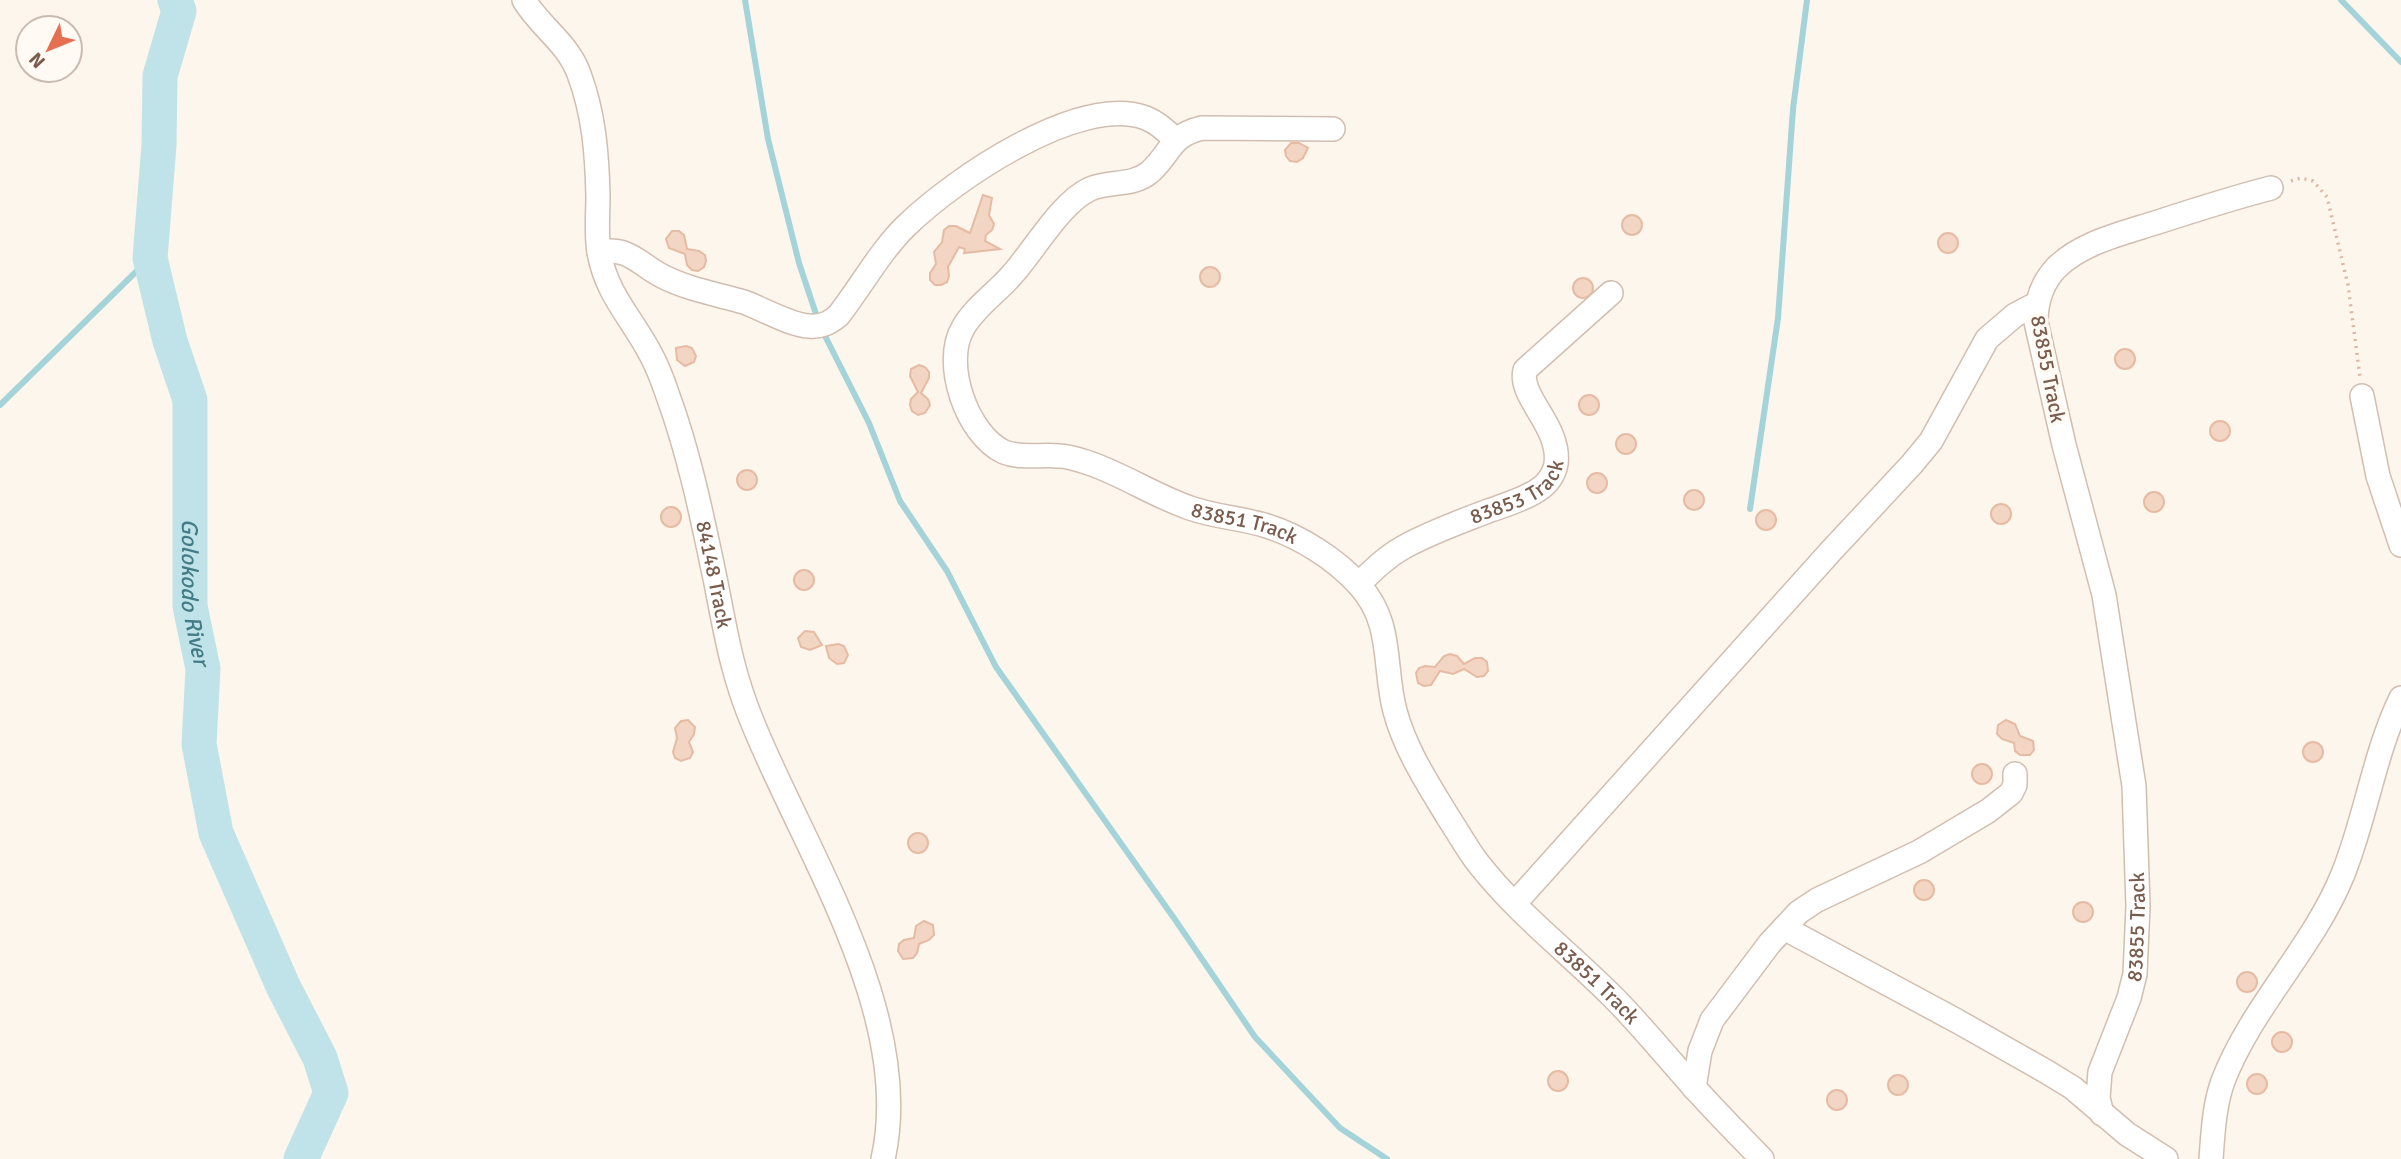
<svg xmlns="http://www.w3.org/2000/svg" width="2401" height="1159" viewBox="0 0 2401 1159" font-family="Signika,sans-serif">
	<rect width="100%" height="100%" fill="#fdf6ec"/>
	<g fill="none" stroke-linecap="round" stroke-linejoin="round">
		<!-- stream -->
		<g stroke="#a5d3da" stroke-width="6">
			<path d="M745,0L768,139L799,263L818,320"/>
			<path d="M2341,0L2401,62"/>
			<path d="M822,330L869,423L900,501L947,571L996,667L1176,921L1255,1037L1340,1128L1387,1159"/>
			<path d="M0,405L150,258"/>
			<path d="M1750,509L1778,318L1793,109L1807,0"/>
		</g>
		<!-- river -->
		<path stroke="#bfe3e8" stroke-width="35" id="s1" d="M175,0L179,11L160,76L159,145L150,258L170,341L190,400V606L203,669L199,744L216,833L283,986L320,1058L331,1093L301,1159"/>
	</g>
	<!-- building -->
	<g fill="#f3d5c3" stroke="#e6bba3" stroke-width="2">
		<path d="M1291,143H1299L1308,148L1303,158L1297,162L1290,161L1286,156L1285,150Z"/>
		<path d="M983,195L992,198L989,215L994,224L992,230L986,235L985,241L1000,249L964,253L965,249L959,247L948,267L949,276L947,282L941,285H935L930,280V273L936,264L934,252L942,242L944,230L949,226H956L970,233Z"/>
		<circle cx="1632" cy="225" r="10"/>
		<path d="M672,231H679L684,235L687,249L699,251L705,255L706,261L704,267L698,271L692,270L687,265L685,254L669,248L666,239Z"/>
		<circle cx="1948" cy="243" r="10"/>
		<circle cx="1210" cy="277" r="10"/>
		<circle cx="1583" cy="288" r="10"/>
		<path d="M686,346L692,348L696,356L694,362L685,366L677,360L676,348Z"/>
		<circle cx="2125" cy="359" r="10"/>
		<path d="M919,365L925,367L929,372V378L921,393L928,399L930,405L925,413L918,415L912,411L910,405L911,399L918,392L910,376L911,369Z"/>
		<circle cx="1589" cy="405" r="10"/>
		<circle cx="2220" cy="431" r="10"/>
		<circle cx="1626" cy="444" r="10"/>
		<circle cx="747" cy="480" r="10"/>
		<circle cx="1597" cy="483" r="10"/>
		<circle cx="1694" cy="500" r="10"/>
		<circle cx="2154" cy="502" r="10"/>
		<circle cx="2001" cy="514" r="10"/>
		<circle cx="671" cy="517" r="10"/>
		<circle cx="1766" cy="520" r="10"/>
		<circle cx="804" cy="580" r="10"/>
		<path d="M805,631L814,632L822,645L810,650L801,647L798,638Z"/>
		<path d="M838,644L844,646L848,655L844,663L837,664L829,658L826,646Z"/>
		<path d="M1450,654L1457,656L1464,664L1475,658H1482L1487,662L1488,671L1484,676L1477,677L1464,669L1453,674L1440,671L1431,685L1424,686L1418,683L1416,673L1419,668L1425,666L1435,667L1444,656Z"/>
		<path d="M688,720L695,727L694,734L689,742L693,752L690,758L681,761L675,758L673,752L677,738L675,728L681,721Z"/>
		<path d="M2006,720L2015,724L2020,736L2033,741L2034,750L2030,755H2020L2015,751L2014,743L2002,739L1997,734L1998,725Z"/>
		<circle cx="2313" cy="752" r="10"/>
		<circle cx="1982" cy="774" r="10"/>
		<circle cx="918" cy="843" r="10"/>
		<circle cx="1924" cy="890" r="10"/>
		<circle cx="2083" cy="912" r="10"/>
		<path d="M924,921L933,925L934,935L929,940L919,944L917,953L913,958L903,959L898,951L899,944L904,940L914,938L916,926Z"/>
		<circle cx="2247" cy="982" r="10"/>
		<circle cx="2282" cy="1042" r="10"/>
		<circle cx="1558" cy="1081" r="10"/>
		<circle cx="2257" cy="1084" r="10"/>
		<circle cx="1898" cy="1085" r="10"/>
		<circle cx="1837" cy="1100" r="10"/>
	</g>
	<g fill="none" stroke-linecap="round" stroke-linejoin="round">
		<!-- minor casing -->
		<g stroke="#d1beb0" stroke-width="26">
			<g id="minor">
				<path id="s2" d="M524,0C540,27 568,43 579,74C594,114 597,154 598,196C598,214 596,234 599,252C606,293 630,316 649,351C657,365 663,381 668,396C690,456 703,521 716,583C726,635 733,677 754,726C806,853 915,1017 883,1159"/>
				<path id="s3" d="M1333,129L1202,128C1169,136 1172,152 1150,172C1132,187 1110,180 1090,189C1060,203 1034,251 1011,276C996,293 974,308 963,328C942,363 967,435 1004,452C1021,459 1041,454 1059,456C1069,456 1080,460 1089,463C1124,475 1155,496 1190,508C1215,517 1242,518 1267,526C1299,536 1336,559 1359,585C1394,623 1383,667 1395,711C1405,749 1428,784 1448,817C1458,832 1467,849 1478,863C1517,913 1568,952 1612,996C1640,1024 1665,1055 1691,1084C1714,1110 1738,1134 1762,1159"/>
				<path d="M599,252C630,247 637,263 662,276C687,289 716,294 744,302C763,309 790,325 809,326C822,327 829,323 838,316C860,288 881,250 906,226C952,181 1079,93 1146,118C1158,123 1167,131 1175,140"/>
				<path d="M2362,396L2378,476L2401,545"/>
				<path id="s4" d="M1359,584C1373,570 1386,557 1404,547C1431,532 1460,522 1488,511C1505,505 1523,500 1538,490C1547,484 1554,475 1556,464C1561,426 1518,397 1525,370L1611,293"/>
				<path d="M1515,903L1831,551L1912,464L1931,441L1987,339L2015,315L2036,304"/>
				<path d="M1784,928L1957,1021L2047,1072L2073,1088L2127,1134L2166,1159"/>
				<path d="M1694,1088L1700,1051L1712,1020L1770,943L1799,912L1817,900L1919,852L1988,811L2011,793L2015,785V774"/>
				<path id="s5" d="M2102,1114L2098,1098L2100,1072L2129,998L2135,974L2138,906L2134,786L2104,595L2064,445L2036,322C2036,302 2042,283 2056,268C2082,242 2124,233 2158,222C2195,210 2232,198 2271,188"/>
				<path d="M2211,1159C2213,1133 2214,1106 2223,1081C2252,1006 2313,948 2343,874C2366,817 2374,754 2401,698"/>
			</g>
		</g>
		<!-- path -->
		<path stroke="#d9b8a5" stroke-width="3.5" stroke-dasharray="2 5" stroke-linecap="butt" d="M2291,181L2301,178L2313,181L2327,197L2348,285L2360,377"/>
		<!-- minor -->
		<use href="#minor" stroke="#fff" stroke-width="23"/>
	</g>
	<g text-anchor="middle" stroke-width="7" stroke-linejoin="round" paint-order="stroke">
		<!-- street labels -->
		<g font-size="21" fill="#7a5c4d" stroke="#fffaf3">
			<text transform="translate(2048 369) rotate(79)" y="7">83855 Track</text>
			<text dy="7" stroke="none"><textPath href="#s4" startOffset="186">83853 Track</textPath></text>
			<text dy="7" stroke="none"><textPath href="#s3" startOffset="849">83851 Track</textPath></text>
			<text dy="7" stroke="none"><textPath href="#s2" startOffset="618">84148 Track</textPath></text>
			<text dy="7" stroke="none"><textPath href="#s5" startOffset="194">83855 Track</textPath></text>
			<text dy="7" stroke="none"><textPath href="#s3" startOffset="1458">83851 Track</textPath></text>
		</g>
		<!-- water labels -->
		<g font-size="23" font-style="italic" fill="#437c86" stroke="#fffaf3">
			<text dy="8" stroke="none"><textPath href="#s1" startOffset="602">Golokodo River</textPath></text>
		</g>
	</g>
	<!-- north arrow -->
	<g transform="translate(49 49) rotate(227)"><circle r="33" fill="#fffaf3" stroke="#cabbb1" stroke-width="2"/>
	<path d="M0-5L12 26L0 18L-12 26Z" fill="#e76f51"/>
	<text y="-10" font-size="19" font-weight="bold" text-anchor="middle" fill="#7a5c4d">N</text>
	</g>
</svg>
